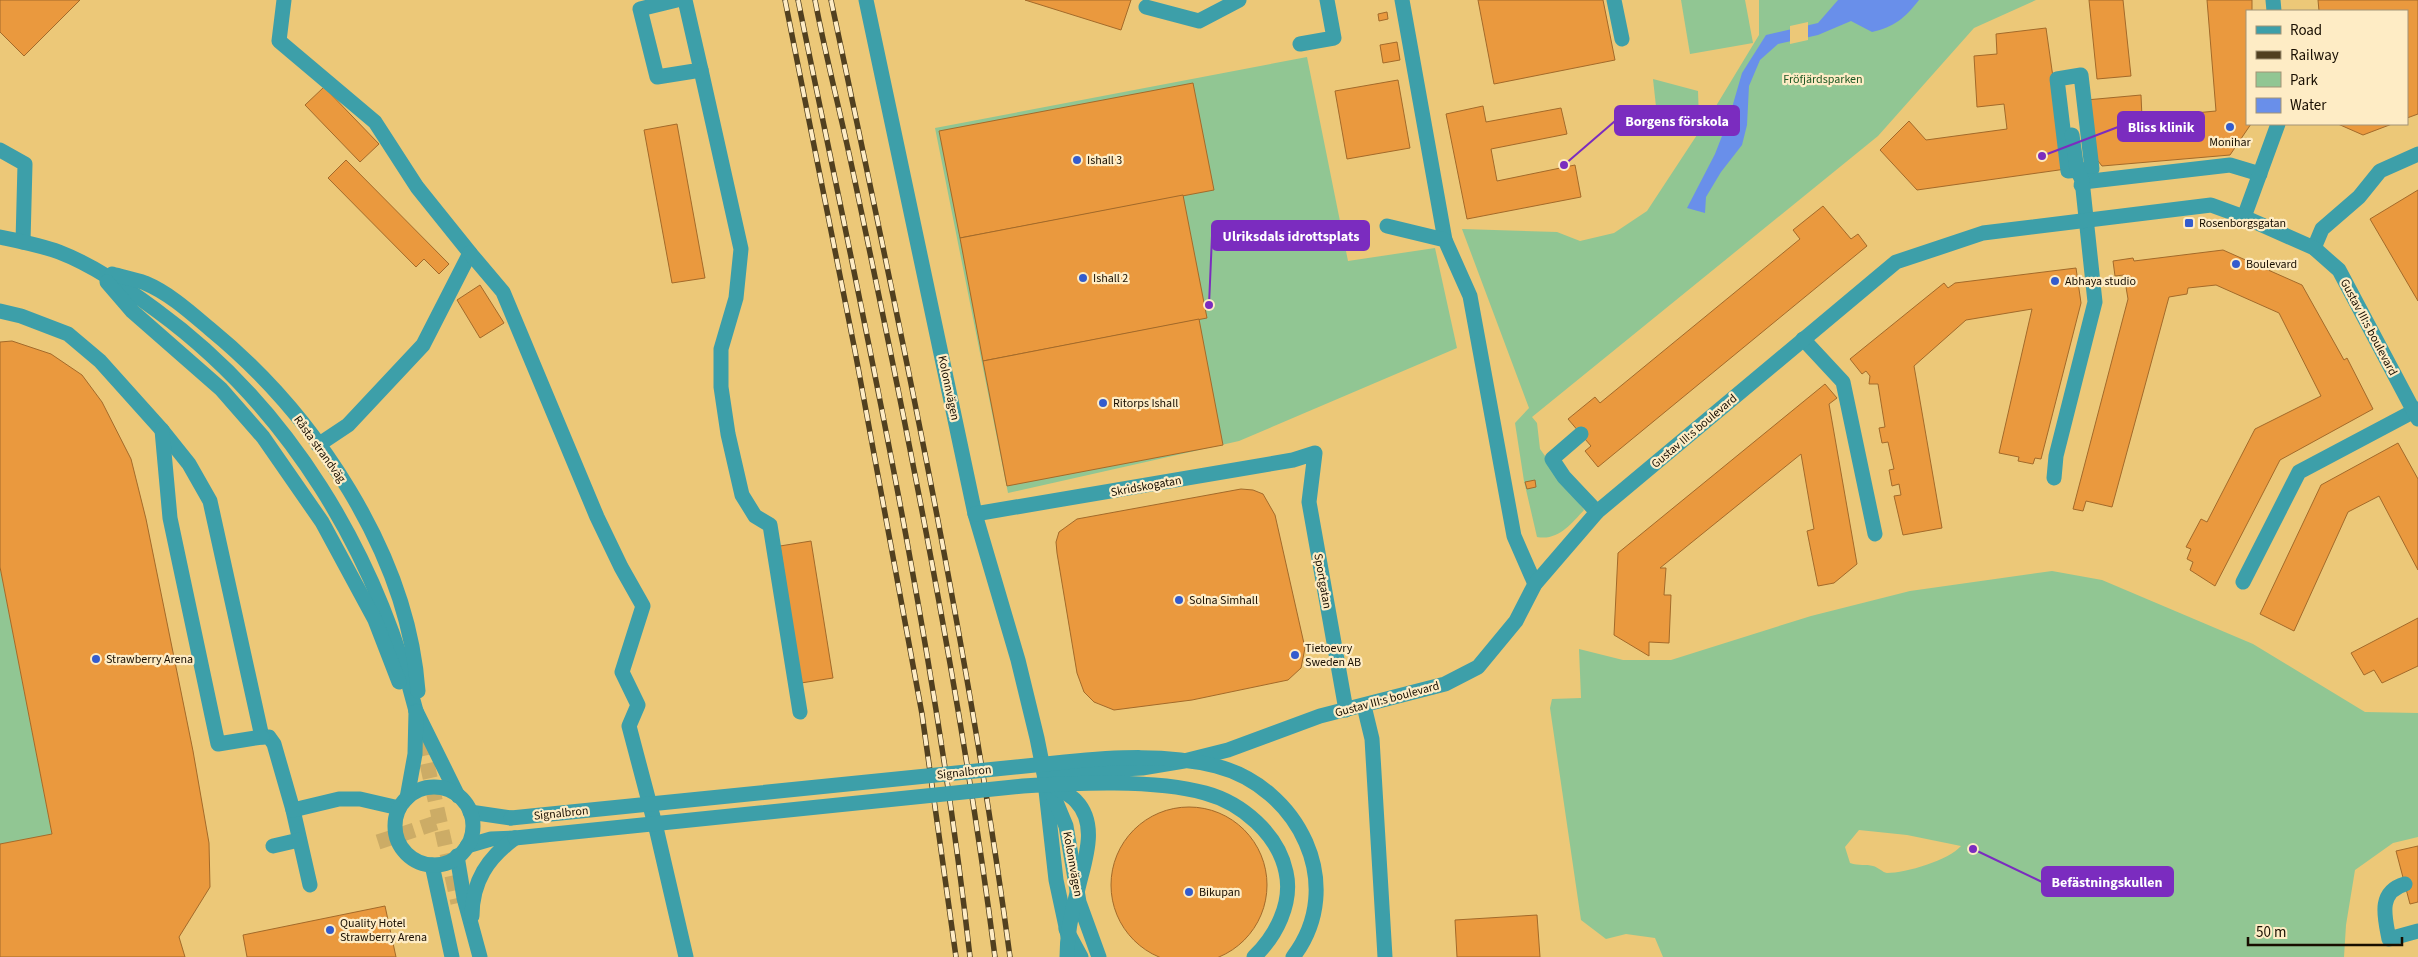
<svg xmlns="http://www.w3.org/2000/svg" width="2418" height="957" viewBox="0 0 2418 957" font-family="'Source Sans 3',sans-serif">
	<rect width="100%" height="100%" fill="#ecc878"/>
	<!-- green -->
	<g fill="#91c693" fill-rule="evenodd">
		<path d="M1681,0H1745L1753,43L1690,54Z"/>
		<path d="M1759,0H2036L1974,28L1878,136L1532,417L1537,423L1540,449L1584,510C1571,524 1558,541 1537,537L1524,481L1515,423L1529,408L1462,229L1557,232L1580,241L1614,233L1647,211L1716,106L1759,35Z"/>
		<path d="M1307,57L1348,261L1435,248L1457,348L1239,441L1008,493L935,128Z"/>
		<path d="M1653,79L1698,91L1699,119L1658,125Z"/>
		<path d="M0,567L52,834L0,844Z"/>
		<path d="M2052,571L2102,580L2253,644L2365,712L2418,713V837L2393,843L2355,870L2346,925L2344,957H1663L1655,938L1626,934L1606,939L1581,920L1550,708L1552,699L1581,698L1579,649L1623,660H1671L1811,616L1910,591ZM1859,830L1907,835L1961,846C1949,860 1906,873 1887,873C1882,872 1878,867 1873,866C1866,864 1859,866 1850,863L1845,847Z"/>
	</g>
	<!-- water -->
	<path fill="#698fea" d="M1838,0H1919C1905,18 1894,27 1872,32L1851,21L1818,35L1778,44L1760,60L1749,86L1747,125L1742,145L1721,172L1706,197L1705,213L1687,208L1715,154L1729,118L1742,73L1766,35L1818,23Z"/>
	<!-- pier -->
	<path fill="#ecc878" d="M1808,22V40L1790,44V26Z"/>
	<!-- building -->
	<g fill="#ea993e" stroke="#a36a2a">
		<path d="M0,0H80L24,56L0,32Z"/>
		<path d="M1025,0H1131L1121,30Z"/>
		<path d="M1478,0H1603L1615,60L1494,84Z"/>
		<path d="M2089,0H2123L2131,76L2097,79Z"/>
		<path d="M2207,0H2252V11H2247V124H2251L2230,155L2102,166L2094,156L2086,100L2141,95L2142,118L2216,111Z"/>
		<path d="M2318,0H2418V114L2407,118V11H2319Z"/>
		<path d="M1387,12L1388,19L1379,21L1378,14Z"/>
		<path d="M2046,28L2066,169L1917,190L1880,150L1909,121L1926,140L2007,129L2004,104L1977,107L1974,56L1997,54L1996,34Z"/>
		<path d="M1397,42L1400,60L1383,63L1380,45Z"/>
		<path d="M1398,80L1410,148L1347,159L1335,91Z"/>
		<path d="M1193,83L1214,190L960,238L939,131Z"/>
		<path d="M324,87L379,144L360,162L305,105Z"/>
		<path d="M1483,106L1486,122L1561,108L1567,134L1491,149L1497,181L1575,165L1581,197L1467,219L1446,114Z"/>
		<path d="M677,124L705,278L672,283L644,130Z"/>
		<path d="M2338,124H2392L2363,135Z"/>
		<path d="M346,160L449,264L439,274L424,259L416,267L328,178Z"/>
		<path d="M2418,190V301L2370,219Z"/>
		<path d="M1183,195L1207,318L983,361L960,238Z"/>
		<path d="M1823,206L1851,239L1858,234L1867,246L1598,467L1585,451L1591,446L1568,419L1595,397L1600,403L1800,239L1793,230Z"/>
		<path d="M2223,250L2302,285L2344,360L2347,358L2373,409L2280,460L2215,586L2190,570L2193,562L2187,559L2191,549L2186,547L2201,519L2207,522L2255,429L2321,396L2279,313L2216,285L2188,288L2187,294L2169,297L2112,507L2086,501L2083,511L2073,509L2128,299L2124,275L2115,276L2113,261L2133,258L2134,261Z"/>
		<path d="M2076,268L2081,303L2041,459L2035,458L2033,464L2018,461L2019,457L1999,453L2032,309L1966,320L1914,366L1942,528L1903,535L1894,496L1901,495L1899,484L1892,486L1889,470L1894,469L1888,442L1882,443L1879,428L1885,427L1878,384H1869L1870,376L1866,371L1862,374L1850,359L1944,283L1948,288L1955,283Z"/>
		<path d="M480,285L504,323L480,338L457,300Z"/>
		<path d="M1199,319L1223,445L1007,486L983,361Z"/>
		<path d="M12,341L51,354L82,375L102,402L131,459L146,519L193,751L209,843L210,887L179,937L185,957H0V844L52,834L0,567V342Z"/>
		<path d="M1825,384L1837,398L1829,404L1857,564L1834,583L1818,586L1807,531L1814,529L1801,454L1660,568H1666L1664,595H1671L1669,643L1649,642V656L1614,635L1618,553Z"/>
		<path d="M2398,443L2418,479V570L2379,496L2348,512L2294,631L2260,614L2321,485Z"/>
		<path d="M1535,480L1536,487L1527,489L1525,482Z"/>
		<path d="M1241,489L1253,490L1263,494L1275,515L1305,648L1301,668L1288,680L1192,700L1114,710L1094,702L1084,692L1077,673L1057,553L1056,542L1059,532L1077,519Z"/>
		<path d="M811,541L833,678L801,683L780,546Z"/>
		<path d="M2418,618V666L2382,683L2374,670L2364,675L2351,653Z"/>
		<circle cx="1189" cy="885" r="78"/>
		<path d="M2418,846V902L2410,904L2396,851Z"/>
		<path d="M385,906L396,957H247L243,935Z"/>
		<path d="M1537,915L1540,957H1457L1455,920Z"/>
	</g>
	<g fill="none" stroke-linecap="round" stroke-linejoin="round">
		<!-- minor-tunnel -->
		<g stroke="#ccac66" stroke-width="15" stroke-dasharray="15 8" stroke-linecap="butt">
			<path d="M422,741L458,903"/>
			<path d="M378,842L439,822"/>
		</g>
		<!-- minor -->
		<g stroke="#3d9fa9" stroke-width="15">
			<path d="M284,0L279,41L375,122L417,187L470,253L423,345L348,425L318,445"/>
			<path d="M677,0L640,9L657,77L701,70L685,0"/>
			<path d="M866,0L975,514L1018,660L1037,738L1044,773L1056,880L1068,936"/>
			<path d="M1402,0L1445,240"/>
			<path d="M1614,0L1622,39"/>
			<path d="M2273,0L2274,11"/>
			<path d="M1146,7L1199,21L1239,0"/>
			<path d="M1300,44L1334,38L1327,0"/>
			<path d="M701,70L741,249L736,298L721,349V387L728,434L742,495L755,516L770,525L800,712"/>
			<path d="M2081,75L2092,169L2068,171L2057,79Z"/>
			<path d="M0,150L25,164L23,242"/>
			<path d="M2081,185L2083,182L2230,165L2260,174"/>
			<path d="M2244,217L2278,124"/>
			<path d="M1387,226L1445,240L1470,296L1514,536L1535,584"/>
			<path d="M0,237C19,241 40,245 59,252C93,265 126,288 156,310C289,407 376,552 416,711"/>
			<path d="M2314,248L2322,229L2359,197L2380,171L2418,154"/>
			<path d="M470,253L503,292L597,517L621,567L643,606L622,672L638,705L629,726L657,832L686,957"/>
			<path d="M112,274C122,277 134,279 145,283C169,293 190,312 210,329C314,414 408,553 418,691"/>
			<path d="M107,282L132,311L221,389L263,437L322,522L375,620L399,682"/>
			<path d="M0,311L21,316L68,334L100,361L161,429L189,464L210,501L262,737H269L274,744L293,810L310,885"/>
			<path d="M1803,339L1843,382L1875,534"/>
			<path d="M162,430L170,518L218,744L262,737"/>
			<path d="M1581,434L1552,459L1564,477L1597,512"/>
			<path d="M2054,478L2056,456L2095,302L2082,180L2077,170L2072,135"/>
			<path d="M975,514L1293,460L1315,453L1309,502L1346,710"/>
			<path d="M2243,582L2299,472L2418,409"/>
			<path d="M1364,706L1372,739L1385,957"/>
			<path d="M1044,773L1142,768L1184,761L1228,750L1320,716L1445,684L1478,667L1516,621L1535,584L1597,512L1896,262L1983,233L2211,205L2244,217L2314,248L2339,270L2418,419"/>
			<path d="M1051,790L1066,826L1079,902L1099,957"/>
			<path d="M293,810L339,799H360L399,808"/>
			<path d="M470,812L511,818"/>
			<path d="M273,846L299,840"/>
			<path d="M467,846L491,839L515,838"/>
			<path d="M457,856L464,898L480,957"/>
			<path d="M432,865L452,957"/>
			<path d="M2405,884C2377,892 2385,918 2389,939L2418,931"/>
			<path d="M472,916C472,881 488,858 515,838"/>
			<path d="M1066,929L1081,957"/>
		</g>
		<!-- rail casing -->
		<g stroke="#514020" stroke-width="5.5">
			<g id="rail">
				<path d="M785,0L855,351L922,714L956,957"/>
				<path d="M798,0C863,317 934,635 970,957"/>
				<path d="M815,0C826,58 841,115 853,172C908,432 961,693 995,957"/>
				<path d="M831,0C898,317 967,635 1010,957"/>
			</g>
		</g>
		<!-- rail -->
		<use href="#rail" stroke="#feecc5" stroke-width="4" stroke-dasharray="11" stroke-linecap="butt"/>
		<!-- minor-bridge -->
		<g stroke="#3d9fa9" stroke-width="15">
			<path d="M416,711L458,796"/>
			<path d="M1051,784C1058,790 1070,794 1076,801C1100,826 1083,864 1077,893C1071,914 1067,935 1067,957"/>
			<circle cx="434" cy="826" r="39"/>
			<path d="M407,798L415,754L416,712"/>
			<path d="M511,818L1065,762C1116,757 1166,754 1216,766C1298,787 1348,885 1293,957"/>
			<path d="M515,838L1023,786C1075,783 1155,779 1205,793C1242,803 1278,834 1286,872C1293,903 1276,936 1254,957"/>
		</g>
	</g>
	<!-- markers -->
	<g fill="#345ccd" stroke="#feecc5" stroke-width="2">
		<circle cx="2230" cy="127" r="5"/>
		<circle cx="1077" cy="160" r="5"/>
		<rect x="2184" y="218" width="10" height="10" rx="2.5"/>
		<circle cx="2236" cy="264" r="5"/>
		<circle cx="1083" cy="278" r="5"/>
		<circle cx="2055" cy="281" r="5"/>
		<circle cx="1103" cy="403" r="5"/>
		<circle cx="1179" cy="600" r="5"/>
		<circle cx="1295" cy="655" r="5"/>
		<circle cx="96" cy="659" r="5"/>
		<circle cx="1189" cy="892" r="5"/>
		<circle cx="330" cy="930" r="5"/>
	</g>
	<g text-anchor="middle" stroke-width="4.5" stroke-linejoin="round" paint-order="stroke">
		<!-- park labels -->
		<g font-size="12" fill="#1d5824" stroke="#feecc5">
			<text x="1823" y="83">Fröfjärdsparken</text>
		</g>
		<!-- poi labels -->
		<g font-size="12" fill="#180e00" stroke="#feecc5" text-anchor="start">
			<text x="2230" y="146" text-anchor="middle">Monihar</text>
			<text x="1087" y="164">Ishall 3</text>
			<text x="2199" y="227">Rosenborgsgatan</text>
			<text x="2246" y="268">Boulevard</text>
			<text x="1093" y="282">Ishall 2</text>
			<text x="2065" y="285">Abhaya studio</text>
			<text x="1113" y="407">Ritorps Ishall</text>
			<text x="1189" y="604">Solna Simhall</text>
			<text x="1305" y="652">Tietoevry<tspan x="1305" dy="14">Sweden AB</tspan></text>
			<text x="106" y="663">Strawberry Arena</text>
			<text x="1199" y="896">Bikupan</text>
			<text x="340" y="927">Quality Hotel<tspan x="340" dy="14">Strawberry Arena</tspan></text>
		</g>
		<!-- street labels -->
		<g font-size="12" fill="#180e00" stroke="#feecc5">
			<text transform="translate(2369 327) rotate(62)" y="4">Gustav III:s boulevard</text>
			<text transform="translate(949 388) rotate(78)" y="4">Kolonnvägen</text>
			<text transform="translate(1694 431) rotate(-40)" y="4">Gustav III:s boulevard</text>
			<text transform="translate(320 449) rotate(54)" y="4">Råsta strandväg</text>
			<text transform="translate(1146 486) rotate(-10)" y="4">Skridskogatan</text>
			<text transform="translate(1323 581) rotate(80)" y="4">Sportgatan</text>
			<text transform="translate(1387 699) rotate(-15)" y="4">Gustav III:s boulevard</text>
			<text transform="translate(964 772) rotate(-6)" y="4">Signalbron</text>
			<text transform="translate(561 813) rotate(-6)" y="4">Signalbron</text>
			<text transform="translate(1073 864) rotate(80)" y="4">Kolonnvägen</text>
		</g>
	</g>
	<!-- callouts -->
	<path fill="none" stroke="#7b2cbf" stroke-width="2" d="M1564 165L1615 121M2042 156L2118 127M1209 305L1212 236M1973 849L2042 882"/>
	<g fill="#7b2cbf" stroke="#feecc5" stroke-width="2">
		<circle cx="1564" cy="165" r="5"/>
		<circle cx="2042" cy="156" r="5"/>
		<circle cx="1209" cy="305" r="5"/>
		<circle cx="1973" cy="849" r="5"/>
	</g>
	<g fill="#7b2cbf" stroke="#7b2cbf" stroke-width="2">
		<rect x="1615" y="106" width="124" height="29" rx="5"/>
		<rect x="2118" y="112" width="86" height="29" rx="5"/>
		<rect x="1212" y="221" width="157" height="29" rx="5"/>
		<rect x="2042" y="867" width="131" height="29" rx="5"/>
	</g>
	<g font-size="14" text-anchor="middle" font-weight="bold" fill="#fff">
		<text x="1677" y="126">Borgens förskola</text>
		<text x="2161" y="132">Bliss klinik</text>
		<text x="1291" y="241">Ulriksdals idrottsplats</text>
		<text x="2107" y="887">Befästningskullen</text>
	</g>
	<!-- legend -->
	<rect x="2246" y="10" width="162" height="115" fill="#feecc5" stroke="#a29376"/>
	<rect x="2256" y="26" width="25" height="8" fill="#3d9fa9" stroke="#a29376"/>
	<text x="2290" y="35" font-size="15" fill="#180e00">Road</text>
	<rect x="2256" y="51" width="25" height="8" fill="#514020" stroke="#a29376"/>
	<text x="2290" y="60" font-size="15" fill="#180e00">Railway</text>
	<rect x="2256" y="72" width="25" height="15" fill="#91c693" stroke="#a29376"/>
	<text x="2290" y="85" font-size="15" fill="#180e00">Park</text>
	<rect x="2256" y="98" width="25" height="15" fill="#698fea" stroke="#a29376"/>
	<text x="2290" y="110" font-size="15" fill="#180e00">Water</text>
	<!-- scale -->
	<path d="M2248 937v8h154v-8" fill="none" stroke="#180e00" stroke-width="2.5"/>
	<text x="2256" y="937" font-size="15" fill="#180e00" stroke="#feecc5" stroke-width="4" paint-order="stroke">50 m</text>
</svg>
